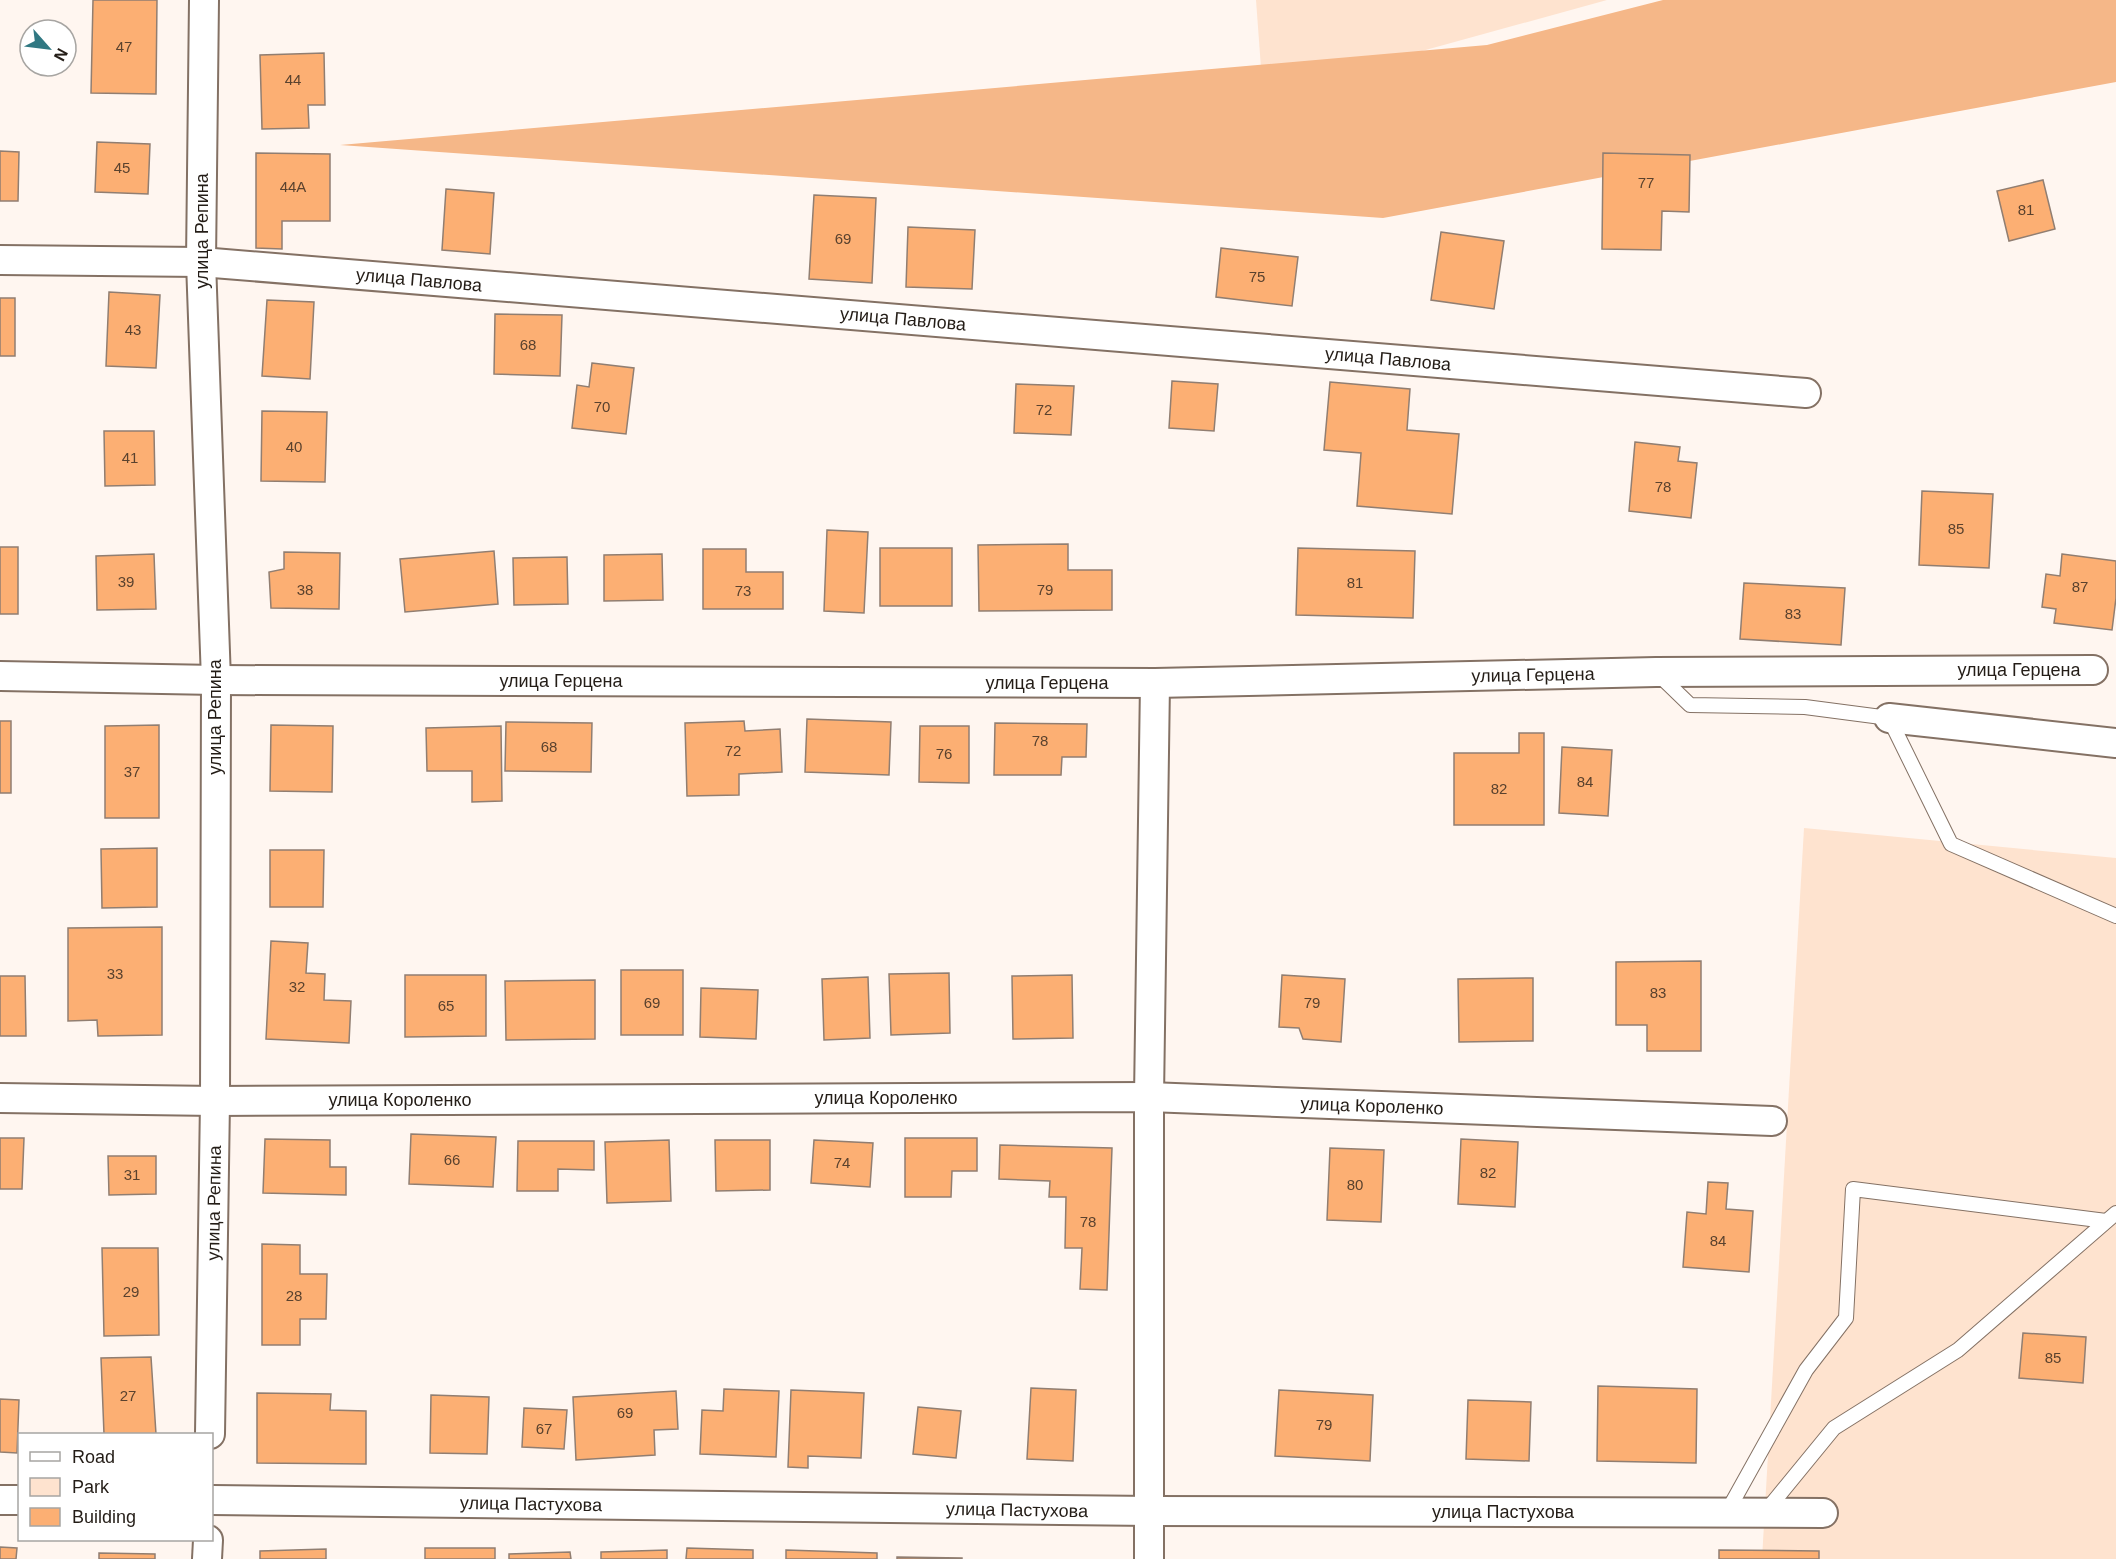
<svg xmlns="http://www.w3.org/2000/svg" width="2116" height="1559" viewBox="0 0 2116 1559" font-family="Arial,sans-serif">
	<rect width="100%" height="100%" fill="#fff6f0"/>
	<!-- green -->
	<g fill="#fee3cf">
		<path d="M1256,0H1607L1263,95Z"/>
		<path d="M1804,828L2116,858V1559H1762Z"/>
	</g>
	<!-- forest -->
	<path fill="#f5b788" d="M1663,0H2116V82L1383,218L340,145L1487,45Z"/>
	<!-- building -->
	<g fill="#fcaf73" stroke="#917e71" stroke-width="1.5">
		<path d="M93,0H157L156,94L91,93Z"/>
		<path d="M324,53L325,105H308L309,128L262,129L260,55Z"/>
		<path d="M97,142L150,144L148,194L95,192Z"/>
		<path d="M0,151L19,152L18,201H0Z"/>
		<path d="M256,153L330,154V221H282V249L256,248Z"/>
		<path d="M1603,153L1690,155L1689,212L1662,211L1661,250L1602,249Z"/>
		<path d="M2043,180L2055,229L2009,241L1997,191Z"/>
		<path d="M446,189L494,193L490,254L442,250Z"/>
		<path d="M814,195L876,198L872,283L809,279Z"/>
		<path d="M908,227L975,230L972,289L906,287Z"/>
		<path d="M1441,232L1504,241L1494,309L1431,300Z"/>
		<path d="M1221,248L1298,257L1292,306L1216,297Z"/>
		<path d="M109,292L160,295L156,368L106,366Z"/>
		<rect x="0" y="298" width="15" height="58"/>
		<path d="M267,300L314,302L310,379L262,376Z"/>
		<path d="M495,314L562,315L560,376L494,374Z"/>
		<path d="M592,363L634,368L626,434L572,428L577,385L589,387Z"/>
		<path d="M1172,381L1218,384L1214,431L1169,428Z"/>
		<path d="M1330,382L1410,389L1407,430L1459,434L1452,514L1357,506L1361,453L1324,450Z"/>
		<path d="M1016,384L1074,386L1071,435L1014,433Z"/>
		<path d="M262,411L327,412L325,482L261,481Z"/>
		<path d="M104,431H154L155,485L105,486Z"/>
		<path d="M1635,442L1680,447L1678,461L1697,463L1691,518L1629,511Z"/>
		<path d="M1922,491L1993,494L1989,568L1919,565Z"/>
		<path d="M827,530L868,532L864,613L824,611Z"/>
		<path d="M1068,544V570H1112V610L979,611L978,545Z"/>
		<rect x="0" y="547" width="18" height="67"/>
		<rect x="880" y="548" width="72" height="58"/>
		<path d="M1298,548L1415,551L1413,618L1296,615Z"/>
		<path d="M703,549H746V572H783V609H703Z"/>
		<path d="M494,551L498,604L405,612L400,559Z"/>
		<path d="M284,552L340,553L339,609L271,608L269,572L284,569Z"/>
		<path d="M154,554L156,609L97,610L96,556Z"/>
		<path d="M662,554L663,600L604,601V555Z"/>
		<path d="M2062,554L2116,561V598L2112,630L2054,623L2056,609L2042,607L2046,574L2060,576Z"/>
		<path d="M567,557L568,604L514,605L513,558Z"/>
		<path d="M1744,583L1845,588L1841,645L1740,639Z"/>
		<path d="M807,719L891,722L889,775L805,772Z"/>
		<rect x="0" y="721" width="11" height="72"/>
		<path d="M744,721L745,731L780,729L782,772L739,774V795L687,796L685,723Z"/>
		<path d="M506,722L592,723L591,772L505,771Z"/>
		<path d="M995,723L1087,724L1086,757H1062L1061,775H994Z"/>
		<path d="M159,725V818H105V726Z"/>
		<path d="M271,725L333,726L332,792L270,791Z"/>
		<path d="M501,726L502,801L472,802V771H427L426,728Z"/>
		<path d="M920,726H969V783L919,782Z"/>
		<path d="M1519,733H1544V825H1454V753H1519Z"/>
		<path d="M1562,747L1612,750L1608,816L1559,813Z"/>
		<path d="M157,848V907L102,908L101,849Z"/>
		<path d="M270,850H324L323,907H270Z"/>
		<path d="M162,927V1035L98,1036L97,1020L68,1021V928Z"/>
		<path d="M271,941L308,943L306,973L325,974L324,1000L351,1001L349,1043L266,1039Z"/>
		<path d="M1701,961V1051H1647V1025H1616V962Z"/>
		<rect x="621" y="970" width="62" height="65"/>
		<path d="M949,973L950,1033L891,1035L889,974Z"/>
		<path d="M405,975H486V1036L405,1037Z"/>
		<path d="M1072,975L1073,1038L1013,1039L1012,976Z"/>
		<path d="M1282,975L1345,979L1341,1042L1303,1039L1299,1028L1279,1027Z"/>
		<path d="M0,976H25L26,1036H0Z"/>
		<path d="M868,977L870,1038L824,1040L822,979Z"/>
		<path d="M1533,978V1041L1459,1042L1458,979Z"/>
		<path d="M595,980V1039L506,1040L505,981Z"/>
		<path d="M701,988L758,990L756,1039L700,1037Z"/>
		<path d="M411,1134L496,1137L493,1187L409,1184Z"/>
		<path d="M0,1138H24L22,1189H0Z"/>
		<path d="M905,1138H977V1171H952L951,1197H905Z"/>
		<path d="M265,1139L330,1140V1167H346V1195L263,1193Z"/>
		<path d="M1461,1139L1518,1142L1515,1207L1458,1204Z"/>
		<path d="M669,1140L671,1201L607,1203L605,1142Z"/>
		<path d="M715,1140H770V1190L716,1191Z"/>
		<path d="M814,1140L873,1143L870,1187L811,1183Z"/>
		<path d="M518,1141H594V1170L558,1169V1191H517Z"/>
		<path d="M1000,1145L1112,1148L1107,1290L1080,1289L1082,1248H1065L1066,1197H1049L1050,1181L999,1179Z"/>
		<path d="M1330,1148L1384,1150L1381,1222L1327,1220Z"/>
		<path d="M108,1156H156V1194L109,1195Z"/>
		<path d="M1708,1182L1728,1183L1726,1209L1753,1211L1749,1272L1683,1267L1687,1212L1706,1214Z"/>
		<path d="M262,1244L300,1245V1274H327L326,1319H300V1345H262Z"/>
		<path d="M102,1248H158L159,1335L104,1336Z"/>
		<path d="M2023,1333L2086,1337L2083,1383L2019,1378Z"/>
		<path d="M151,1357L156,1434H104L101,1358Z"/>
		<path d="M1598,1386L1697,1389L1696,1463L1597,1461Z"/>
		<path d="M1031,1388L1076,1390L1073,1461L1027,1459Z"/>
		<path d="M724,1389L779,1391L776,1457L700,1454L702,1410L723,1411Z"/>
		<path d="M791,1390L864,1393L861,1458L808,1456V1468L788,1467Z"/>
		<path d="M1279,1390L1373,1395L1370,1461L1275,1456Z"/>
		<path d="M676,1391L678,1429L654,1430L655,1455L576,1460L573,1397Z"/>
		<path d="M257,1393L331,1394L330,1410L366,1411V1464L257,1463Z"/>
		<path d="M431,1395L489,1397L487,1454L430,1453Z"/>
		<path d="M0,1399L19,1400L17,1453L0,1452Z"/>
		<path d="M1468,1400L1531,1402L1529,1461L1466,1459Z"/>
		<path d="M918,1407L961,1411L956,1458L913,1454Z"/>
		<path d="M524,1408L567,1410L564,1449L522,1447Z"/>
		<path d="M0,1547L17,1548L16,1559H0Z"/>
		<rect x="425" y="1548" width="70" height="11"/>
		<path d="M687,1548L753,1550V1559H686Z"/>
		<path d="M326,1549V1559H260V1551Z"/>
		<path d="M667,1550V1559H601V1552Z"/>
		<path d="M786,1550L877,1553V1559H786Z"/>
		<path d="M1719,1550L1819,1551V1559H1719Z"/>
		<path d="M570,1552L571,1559H509V1554Z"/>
		<path d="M99,1553L155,1554V1559H99Z"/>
		<path d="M897,1557L962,1558V1559H897Z"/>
	</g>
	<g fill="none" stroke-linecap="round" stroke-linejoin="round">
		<!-- service casing -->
		<g stroke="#847164" stroke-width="16">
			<g id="service">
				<path d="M1659,675L1690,705L1805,707L1889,718L1951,844L2116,916"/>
				<path d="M1766,1511L1834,1428L1958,1350L2116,1213"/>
				<path d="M1727,1512L1806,1370L1846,1318L1853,1189L2106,1221"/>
			</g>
		</g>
		<!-- minor casing -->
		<g stroke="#847164" stroke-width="32">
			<g id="minor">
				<path d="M204,0L201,262L216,680L215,1101L210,1434"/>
				<path d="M0,260L201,262L1806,393"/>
				<path d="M0,676L216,680L1155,683L1656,672L2093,670"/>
				<path d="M1889,718L2116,743"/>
				<path d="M0,1098L215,1101L1149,1097L1772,1121"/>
				<path d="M0,1500H20"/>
				<path d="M212,1500L1151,1511L1823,1513"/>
				<path d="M207,1559L208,1540"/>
				<path d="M1149,1559V1097L1155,683"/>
			</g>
		</g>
		<!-- service -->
		<use href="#service" stroke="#fff" stroke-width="14"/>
		<!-- minor -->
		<use href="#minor" stroke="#fff" stroke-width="28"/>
	</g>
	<g text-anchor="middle" stroke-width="4.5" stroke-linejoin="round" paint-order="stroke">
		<!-- number labels -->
		<g font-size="15" fill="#5a422e">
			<text x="124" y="52">47</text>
			<text x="293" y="85">44</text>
			<text x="122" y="173">45</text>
			<text x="1646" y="188">77</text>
			<text x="293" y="192">44А</text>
			<text x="2026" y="215">81</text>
			<text x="843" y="244">69</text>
			<text x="1257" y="282">75</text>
			<text x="133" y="335">43</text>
			<text x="528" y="350">68</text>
			<text x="602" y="412">70</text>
			<text x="1044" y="415">72</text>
			<text x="294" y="452">40</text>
			<text x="130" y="463">41</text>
			<text x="1663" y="492">78</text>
			<text x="1956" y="534">85</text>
			<text x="126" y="587">39</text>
			<text x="1355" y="588">81</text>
			<text x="2080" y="592">87</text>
			<text x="305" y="595">38</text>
			<text x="1045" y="595">79</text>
			<text x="743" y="596">73</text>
			<text x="1793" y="619">83</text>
			<text x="1040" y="746">78</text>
			<text x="549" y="752">68</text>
			<text x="733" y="756">72</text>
			<text x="944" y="759">76</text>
			<text x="132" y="777">37</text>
			<text x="1585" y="787">84</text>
			<text x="1499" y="794">82</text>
			<text x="115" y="979">33</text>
			<text x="297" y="992">32</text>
			<text x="1658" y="998">83</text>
			<text x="652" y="1008">69</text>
			<text x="1312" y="1008">79</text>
			<text x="446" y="1011">65</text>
			<text x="452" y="1165">66</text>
			<text x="842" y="1168">74</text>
			<text x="1488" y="1178">82</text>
			<text x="132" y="1180">31</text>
			<text x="1355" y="1190">80</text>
			<text x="1088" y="1227">78</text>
			<text x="1718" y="1246">84</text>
			<text x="131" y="1297">29</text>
			<text x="294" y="1301">28</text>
			<text x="2053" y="1363">85</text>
			<text x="128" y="1401">27</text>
			<text x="625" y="1418">69</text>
			<text x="1324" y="1430">79</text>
			<text x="544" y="1434">67</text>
		</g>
		<!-- street labels -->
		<g font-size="18" fill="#241d17" stroke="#fff">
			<text transform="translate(202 231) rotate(-90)" y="6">улица Репина</text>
			<text transform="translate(419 280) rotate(5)" y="6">улица Павлова</text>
			<text transform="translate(903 319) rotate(5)" y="6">улица Павлова</text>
			<text transform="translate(1388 359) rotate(5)" y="6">улица Павлова</text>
			<text x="2019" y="676">улица Герцена</text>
			<text transform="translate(1533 675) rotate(-1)" y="6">улица Герцена</text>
			<text x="561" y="687">улица Герцена</text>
			<text x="1047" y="689">улица Герцена</text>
			<text transform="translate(215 717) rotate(-90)" y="6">улица Репина</text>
			<text x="886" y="1104">улица Короленко</text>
			<text x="400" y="1106">улица Короленко</text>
			<text transform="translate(1372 1106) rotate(2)" y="6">улица Короленко</text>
			<text transform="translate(214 1203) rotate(-89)" y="6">улица Репина</text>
			<text transform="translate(531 1504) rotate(1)" y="6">улица Пастухова</text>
			<text transform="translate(1017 1510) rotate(1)" y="6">улица Пастухова</text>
			<text x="1503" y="1518">улица Пастухова</text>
		</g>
	</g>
	<!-- legend -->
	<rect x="18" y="1433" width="195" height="108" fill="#ffffff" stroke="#a7a5a2" stroke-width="1.5"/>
	<rect x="30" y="1452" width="30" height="9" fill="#ffffff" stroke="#a7a5a2" stroke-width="1.5"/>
	<text x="72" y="1463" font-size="18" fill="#241d17">Road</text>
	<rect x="30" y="1478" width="30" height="18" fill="#fee3cf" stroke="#a7a5a2" stroke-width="1.5"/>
	<text x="72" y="1493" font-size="18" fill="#241d17">Park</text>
	<rect x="30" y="1508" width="30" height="18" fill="#fcaf73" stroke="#a7a5a2" stroke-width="1.5"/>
	<text x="72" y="1523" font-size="18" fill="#241d17">Building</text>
	<!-- north arrow -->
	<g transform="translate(48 48) rotate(118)"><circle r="28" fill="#ffffff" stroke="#a7a5a2" stroke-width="1.5"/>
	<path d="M0-4.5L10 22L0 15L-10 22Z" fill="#307882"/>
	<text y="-9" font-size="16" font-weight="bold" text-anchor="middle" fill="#241d17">N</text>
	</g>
</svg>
